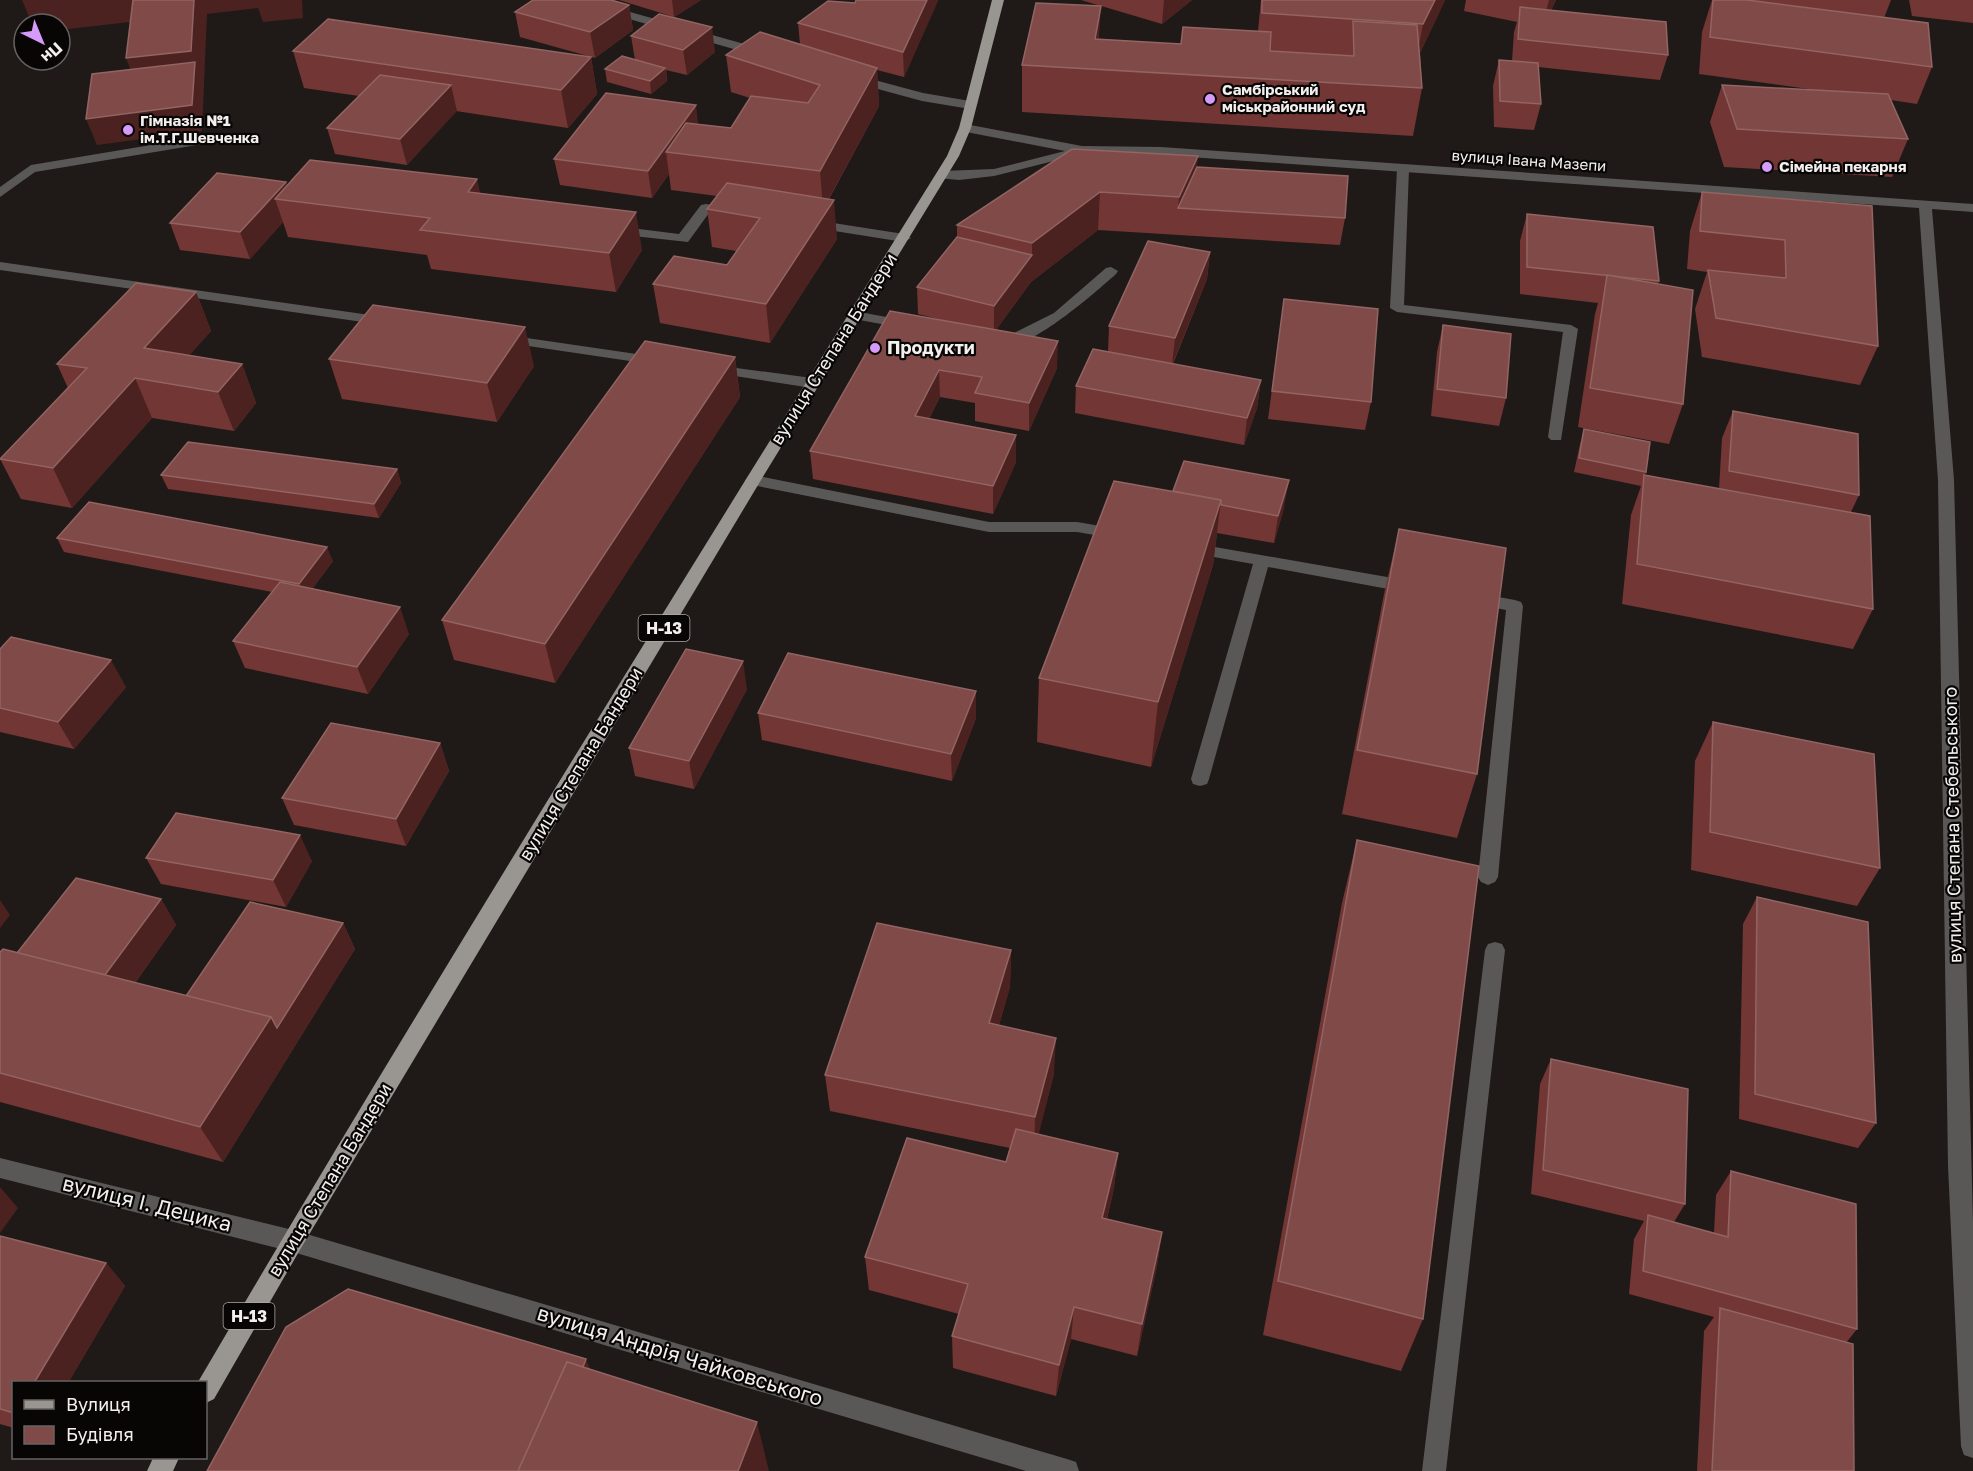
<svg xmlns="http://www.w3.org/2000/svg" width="1973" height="1471" viewBox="0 0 1973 1471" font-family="'Golos Text',sans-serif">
	<rect width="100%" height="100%" fill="#1f1a18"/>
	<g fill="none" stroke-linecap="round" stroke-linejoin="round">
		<!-- lane -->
		<g fill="#5a5856" fill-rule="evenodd">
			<path d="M199,137L203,138L205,141L203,144L35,172L0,197V187L31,165Z"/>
			<path d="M1403,165L1409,169L1404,305L1571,325L1578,329L1561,440H1551L1548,437L1563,332L1397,312L1390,308L1397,169Z"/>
			<path d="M706,204L735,209L737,212L730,216L709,213L688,242L615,234L608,230L615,226L679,234L701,205Z"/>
			<path d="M814,220L904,234L911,238L904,242L809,227L807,224Z"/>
			<path d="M1111,267L1118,271L1116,274C1099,289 1016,364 996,342L1054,313L1106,268Z"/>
			<path d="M854,311L908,321L915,325L908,329L849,318L847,315Z"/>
			<path d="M753,475L989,522H1077L1118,529L1124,530L1126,534L1124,538L1118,539L1077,532H989L747,484L745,480Z"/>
			<path d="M1192,543L1410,581L1416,583L1418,587L1416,591L1410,593L1268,567L1209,779L1207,784L1200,786L1193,784L1191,779L1253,564L1186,552L1184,548L1186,544Z"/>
			<path d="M1476,593L1515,600L1521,602L1523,606L1498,877L1495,882L1488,885L1481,882L1478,877L1506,610L1470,603L1468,599L1470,595Z"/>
			<path d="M1495,942L1502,944L1505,950L1446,1471H1422L1485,950L1488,944Z"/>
		</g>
		<!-- street -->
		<g fill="#5a5856" fill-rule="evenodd">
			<path d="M568,0H587L766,50L768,53L762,57L758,56L570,2Z"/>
			<path d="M856,75L923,93L970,101L976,105L970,109L922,101L852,82L850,79Z"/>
			<path d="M965,124L1082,146L1161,147L1973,204V212L1932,209L1954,480L1973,1222V1458L1964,1455L1961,1446L1948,1166L1938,480L1919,208L1161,155L1081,154L994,176L959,180L937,178L936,175L942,171L994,169L1065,151L961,131L959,128L961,125Z"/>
			<path d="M0,262L384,317L391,321L384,325L0,270Z"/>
			<path d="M507,335L657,357L664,361L657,365L502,342L500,339L502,336Z"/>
			<path d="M714,365L812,378L819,383L812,388L709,372L707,369L709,366Z"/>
			<path d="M0,1158L293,1230L1067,1459L1076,1462L1079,1471H1026L293,1252L0,1178Z"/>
		</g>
		<!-- primary -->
		<g fill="#999591" fill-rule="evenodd">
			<path d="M992,0H1004L971,128L959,156L761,480L301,1248L214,1399L206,1403V1382H198C440,969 694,563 947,156L959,128Z"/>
			<path d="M153,1458H179L173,1471H147Z"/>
		</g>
	</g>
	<!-- wall -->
	<g fill="#723634">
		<path d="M619,0H701L674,17Z"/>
		<path d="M856,0H938L904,77L877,70L879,106L829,199L837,239L770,343L660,323L653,284L727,265L736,251L712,247L707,209L717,196L671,190L669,174L652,198L560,185L554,159L699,124L731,128L750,98L731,92L726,55L800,44L798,23L855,3Z"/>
		<path d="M1081,0H1192L1162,24Z"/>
		<path d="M1261,0H1445L1420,53L1422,88L1413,136L1022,112V65L1099,39L1181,44L1258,31Z"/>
		<path d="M1466,0H1556L1551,10L1668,55L1660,80L1538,67L1541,104L1534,130L1494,127L1493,86L1499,60L1512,61L1514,32L1517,22L1464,11Z"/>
		<path d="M1712,0H1891L1884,18L1932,67L1917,104L1891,100L1908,139L1892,177L1724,167L1710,122L1722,85L1816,90L1699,74L1702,32Z"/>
		<path d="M1909,0H1973V23L1912,16Z"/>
		<path d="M629,5L633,30L595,58L520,37L515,12Z"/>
		<path d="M631,36L715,52L687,75L666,70L667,81L651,94L607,82L605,69L635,60Z"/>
		<path d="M293,51L591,57L597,94L568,128L456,111L407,165L335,154L327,128L359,96L304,88Z"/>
		<path d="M1197,167L1345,218L1340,245L1098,230L1031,282L996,330L1057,368L1029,431L975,421V403L940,397L929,419L1016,435V462L993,514L813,479L810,451L946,321L918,314L917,287L957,237V225Z"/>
		<path d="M286,182L287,186L480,193L642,250L616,292L431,269L427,255L288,237L283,222L250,259L180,250L170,223Z"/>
		<path d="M1702,192L1872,206L1878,346L1860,385L1702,357L1695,309L1707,272L1687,269L1690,231Z"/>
		<path d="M1527,214L1659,281L1658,284L1683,404L1669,444L1578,427L1595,314L1598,303L1520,294V241Z"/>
		<path d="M1210,252L1207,279L1173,364L1261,380L1257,408L1244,445L1075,413L1076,386L1108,352L1109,326Z"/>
		<path d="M196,292L211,331L189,355L242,364L256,403L234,431L152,418L72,508L21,499L0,459L68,388L57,364Z"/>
		<path d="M1284,299L1371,402L1365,430L1268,419Z"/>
		<path d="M1443,325L1506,398L1499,426L1431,416L1437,352Z"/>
		<path d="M735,357L740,397L555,683L454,660L442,620Z"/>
		<path d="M329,359L534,366L497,422L342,399Z"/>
		<path d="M1733,411L1859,495L1851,512L1873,609L1853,649L1622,604L1631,515L1641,486L1574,472L1580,444L1584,429L1646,472L1645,475L1719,489L1722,438Z"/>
		<path d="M397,469L401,483L379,518L168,489L161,475Z"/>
		<path d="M1173,491L1284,508L1274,543L1217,533L1213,565L1151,767L1037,742L1039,678Z"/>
		<path d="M1399,529L1477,774L1457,838L1342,814L1384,594Z"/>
		<path d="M57,538L333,561L312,589L409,634L368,694L245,668L233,641L272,592L64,552Z"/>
		<path d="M0,649L126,687L74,749L0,732Z"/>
		<path d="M747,689L694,789L635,776L629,748Z"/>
		<path d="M758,713L976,718L952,781L762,740Z"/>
		<path d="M1713,722L1880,868L1857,906L1691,870L1695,761Z"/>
		<path d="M440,743L449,771L406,846L294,825L282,798Z"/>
		<path d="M1357,840L1423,1319L1401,1371L1263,1335L1342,903Z"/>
		<path d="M146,858L312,861L286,907L161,884Z"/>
		<path d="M1757,897L1876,1123L1858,1148L1739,1119L1743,924Z"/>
		<path d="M161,899L176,925L135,983L186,996L343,923L355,949L223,1162L0,1102V952L17,953Z"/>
		<path d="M1011,950L1010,987L999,1025L1054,1074L1038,1134L1118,1153L1114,1188L1107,1219L1162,1232L1157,1266L1137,1356L1071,1339L1056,1396L953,1368L952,1336L959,1314L869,1290L865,1257L1006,1162L1010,1148L830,1111L825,1075Z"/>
		<path d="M1551,1059L1685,1204L1674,1222L1714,1233L1716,1195L1731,1171L1857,1329L1846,1343L1854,1471H1697L1704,1331L1714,1317L1629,1294L1634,1239L1644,1221L1531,1194L1540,1084Z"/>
		<path d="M0,1236L106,1263L125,1286L68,1383H14V1428L0,1424Z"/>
	</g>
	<!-- shaded-wall -->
	<g fill="#4b2220">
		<path d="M22,0H140L147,20L60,30V24H32Z"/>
		<path d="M194,0H302L303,18L263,22L258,8L207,14L202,131L97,145L86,119L140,95L126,58Z"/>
		<path d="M672,0H701L674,17Z"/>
		<path d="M927,0H935V8L904,77L903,52Z"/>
		<path d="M935,0H938L935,8Z"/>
		<path d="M1164,0H1192L1162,24Z"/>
		<path d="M1435,0H1445L1416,61L1423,24Z"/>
		<path d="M1549,0H1556L1542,27Z"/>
		<path d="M629,5L633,30L595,58L590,32Z"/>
		<path d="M1101,6L1098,52L1095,39Z"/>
		<path d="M712,27L715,52L687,75L683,50Z"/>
		<path d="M591,57L597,94L568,128L561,90Z"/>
		<path d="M665,68L667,81L651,94L650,81Z"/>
		<path d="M877,68L879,106L823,209L820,171Z"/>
		<path d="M451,85L457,111L407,165L400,139Z"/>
		<path d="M696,105L699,131L666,152L669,174L652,198L648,171Z"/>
		<path d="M1198,156L1194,194L1178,208L1179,197Z"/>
		<path d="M477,179L486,218L468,192Z"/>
		<path d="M286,182L292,201L275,199L283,222L250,259L240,232Z"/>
		<path d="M1100,192L1098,230L1031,282L994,333V306L1032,255V243Z"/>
		<path d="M834,200L837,239L770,343L766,304Z"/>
		<path d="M636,212L642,250L616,292L609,253Z"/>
		<path d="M1210,252L1207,279L1172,365L1175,338Z"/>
		<path d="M196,292L211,331L165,383L144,348Z"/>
		<path d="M525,327L534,366L497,422L487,383Z"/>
		<path d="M1058,341L1057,368L1029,431V403Z"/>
		<path d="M735,357L740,397L555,683L545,644Z"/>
		<path d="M242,364L256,403L234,431L218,392Z"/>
		<path d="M939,370L940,397L916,444L915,416Z"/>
		<path d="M135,378L152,418L72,508L53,468Z"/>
		<path d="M1261,380L1257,408L1244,445L1247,418Z"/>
		<path d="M1016,435V462L993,514V486Z"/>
		<path d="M397,469L401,483L379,518L374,504Z"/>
		<path d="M1289,480L1284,508L1274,543L1278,516Z"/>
		<path d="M1221,500L1213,565L1151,767L1158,702Z"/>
		<path d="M327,547L333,561L305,598L299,584Z"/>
		<path d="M400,607L409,634L368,694L357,667Z"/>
		<path d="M111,660L126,687L74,749L58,722Z"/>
		<path d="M743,661L747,689L694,789L689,761Z"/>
		<path d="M976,691V718L952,781L951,754Z"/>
		<path d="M440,743L449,771L406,846L396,819Z"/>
		<path d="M300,835L312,861L286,907L273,880Z"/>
		<path d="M161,899L176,925L116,1009L99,983Z"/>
		<path d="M0,900L10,915L0,928Z"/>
		<path d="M343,923L355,949L223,1162L200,1127L271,1017Z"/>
		<path d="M1011,950L1010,987L989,1060V1023Z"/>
		<path d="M1056,1038L1054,1074L1034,1153L1035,1117Z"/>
		<path d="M1118,1153L1114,1188L1099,1252L1102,1218Z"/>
		<path d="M0,1187L18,1208L0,1233Z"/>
		<path d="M1162,1232L1157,1266L1137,1356L1142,1324Z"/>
		<path d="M106,1263L125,1286L68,1383H34Z"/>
		<path d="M1074,1307L1071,1339L1056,1396L1059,1365Z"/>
		<path d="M586,1359L599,1390L536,1471Z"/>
		<path d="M757,1422L769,1471H738Z"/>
	</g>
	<!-- building -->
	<g fill="#804a48" stroke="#926462" stroke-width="1.5">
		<path d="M133,0H194L191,51L126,58Z"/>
		<path d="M533,0H611L629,5L590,32L515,12Z"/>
		<path d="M856,0H927L903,52L798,23L828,1L855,3Z"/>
		<path d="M1262,0H1435L1423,24L1262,13Z"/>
		<path d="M1713,0H1747L1928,23L1932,67L1710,37Z"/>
		<path d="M1036,3L1101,6L1095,39L1181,44L1183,27L1271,32L1270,51L1354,56L1353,21L1417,25L1422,88L1022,65Z"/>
		<path d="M1520,7L1666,22L1668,55L1518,39Z"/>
		<path d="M659,14L712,27L683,50L631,36Z"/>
		<path d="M328,19L591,57L561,90L293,51Z"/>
		<path d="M760,32L877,68L820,171L666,152L686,123L731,128L751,96L808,103L820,85L726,55Z"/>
		<path d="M622,56L665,68L650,81L605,69Z"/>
		<path d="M1499,60L1538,63L1541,104L1500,101Z"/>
		<path d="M195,62L192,105L86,119L92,74Z"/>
		<path d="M380,75L451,85L400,139L327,128Z"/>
		<path d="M1722,85L1888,94L1908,139L1737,129Z"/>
		<path d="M606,93L696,105L648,171L554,159Z"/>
		<path d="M1072,149L1198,156L1179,197L1100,192L1032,243L957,225Z"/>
		<path d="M310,160L477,179L468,192L636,212L609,253L420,230L430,218L275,199Z"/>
		<path d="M1197,167L1348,176L1345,218L1178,208Z"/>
		<path d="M217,173L286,182L240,232L170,223Z"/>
		<path d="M727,183L834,200L766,304L653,284L674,256L727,265L760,218L707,209Z"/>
		<path d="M1702,192L1872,206L1878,346L1716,318L1708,270L1786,278L1785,240L1700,231Z"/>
		<path d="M1527,214L1653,227L1659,281L1527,267Z"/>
		<path d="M957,237L1032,255L994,306L917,287Z"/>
		<path d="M1148,241L1210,252L1175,338L1109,326Z"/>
		<path d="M1607,275L1693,290L1683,404L1590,388Z"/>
		<path d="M136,283L196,292L144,348L242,364L218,392L135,378L53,468L0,459L87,368L57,364Z"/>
		<path d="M1284,299L1378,309L1371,402L1272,391Z"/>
		<path d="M373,305L525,327L487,383L329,359Z"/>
		<path d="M890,311L1058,341L1029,403L975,393L982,377L939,370L915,416L1016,435L993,486L810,451Z"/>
		<path d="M1443,325L1511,334L1506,398L1437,389Z"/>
		<path d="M645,341L735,357L545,644L442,620Z"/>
		<path d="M1093,349L1261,380L1247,418L1076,386Z"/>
		<path d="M1733,411L1858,434L1859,495L1729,471Z"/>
		<path d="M1584,429L1650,442L1646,472L1579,458Z"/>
		<path d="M188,442L397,469L374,504L161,475Z"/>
		<path d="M1184,461L1289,480L1278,516L1221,505V500L1173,491Z"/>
		<path d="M1644,475L1870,516L1873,609L1637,564Z"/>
		<path d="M1114,481L1221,500L1158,702L1039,678Z"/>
		<path d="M89,502L327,547L299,584L57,538Z"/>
		<path d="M1399,529L1506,548L1477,774L1357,750Z"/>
		<path d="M280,582L400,607L357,667L233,641Z"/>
		<path d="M11,637L111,660L58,722L0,708V649Z"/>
		<path d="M686,649L743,661L689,761L629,748Z"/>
		<path d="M788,653L976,691L951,754L758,713Z"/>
		<path d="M1713,722L1874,754L1880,868L1710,832Z"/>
		<path d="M331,723L440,743L396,819L282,798Z"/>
		<path d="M176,813L300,835L273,880L146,858Z"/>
		<path d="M1357,840L1479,866L1423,1319L1278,1281Z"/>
		<path d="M76,878L161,899L105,975L17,953Z"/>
		<path d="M1757,897L1868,922L1876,1123L1755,1094Z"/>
		<path d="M250,902L343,923L277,1028L271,1017L186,996Z"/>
		<path d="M877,923L1011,950L989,1023L1056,1038L1035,1117L825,1075Z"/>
		<path d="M3,949L271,1017L200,1127L0,1073V952Z"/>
		<path d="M1551,1059L1688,1089L1685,1204L1543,1170Z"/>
		<path d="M1016,1129L1118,1153L1102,1218L1162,1232L1142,1324L1074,1307L1059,1365L952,1336L968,1284L865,1257L907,1138L1006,1162Z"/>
		<path d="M1731,1171L1856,1204L1857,1329L1643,1271L1648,1215L1728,1237Z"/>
		<path d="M0,1236L106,1263L34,1383H14V1413L0,1409Z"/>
		<path d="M348,1289L586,1359L583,1367L567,1362L518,1471H207L286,1327Z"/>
		<path d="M1720,1308L1853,1344L1854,1471H1712Z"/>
		<path d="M567,1362L757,1422L738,1471H518Z"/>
	</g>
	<!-- markers -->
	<g fill="#d69bfa" stroke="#080605" stroke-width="2">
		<circle cx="1210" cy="99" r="6"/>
		<circle cx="128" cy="130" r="6"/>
		<circle cx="1767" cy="167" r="6"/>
		<circle cx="875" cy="348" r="6"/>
	</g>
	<g text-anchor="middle" stroke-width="4.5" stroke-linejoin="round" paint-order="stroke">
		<!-- far-poi labels -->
		<g font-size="15" font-weight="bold" fill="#f3efee" stroke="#080605" text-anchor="start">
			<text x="1222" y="95">Самбірський<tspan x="1222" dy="17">міськрайонний суд</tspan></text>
			<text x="140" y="126">Гімназія №1<tspan x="140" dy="17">ім.Т.Г.Шевченка</tspan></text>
			<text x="1779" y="172">Сімейна пекарня</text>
		</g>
		<!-- far-street labels -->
		<g font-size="15" fill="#f3efee" stroke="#080605">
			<text transform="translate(1529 161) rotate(4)" y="5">вулиця Івана Мазепи</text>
		</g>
		<!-- shield labels -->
		<g fill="#080605" stroke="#aca9a8" stroke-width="1.5">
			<rect x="638.5" y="615" width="51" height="26" rx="4.5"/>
			<rect x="223.5" y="1303" width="51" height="26" rx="4.5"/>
		</g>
		<g font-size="16" font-weight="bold" fill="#f3efee">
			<text x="664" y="634">Н-13</text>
			<text x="249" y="1322">Н-13</text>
		</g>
		<!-- poi labels -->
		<g font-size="18" font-weight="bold" fill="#f3efee" stroke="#080605" text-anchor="start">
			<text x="887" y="354">Продукти</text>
		</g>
		<!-- street labels -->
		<g font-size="18" fill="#f3efee" stroke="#080605">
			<text transform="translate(834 349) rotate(-58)" y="6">вулиця Степана Бандери</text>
			<text transform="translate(581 764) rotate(-59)" y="6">вулиця Степана Бандери</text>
			<text transform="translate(1953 825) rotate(-91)" y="6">вулиця Степана Стебельського</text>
			<text transform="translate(330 1180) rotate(-59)" y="6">вулиця Степана Бандери</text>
		</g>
		<!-- near-street labels -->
		<g font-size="21" fill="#f3efee" stroke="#080605">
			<text transform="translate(147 1204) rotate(14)" y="7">вулиця І. Децика</text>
			<text transform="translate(680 1356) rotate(17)" y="7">вулиця Андрія Чайковського</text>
		</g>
	</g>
	<!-- legend -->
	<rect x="12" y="1381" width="195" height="78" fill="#080605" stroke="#666362" stroke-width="1.5"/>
	<rect x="24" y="1400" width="30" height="9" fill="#999591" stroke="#666362" stroke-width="1.5"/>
	<text x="66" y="1411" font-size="18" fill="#f3efee">Вулиця</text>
	<rect x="24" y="1426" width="30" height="18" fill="#804a48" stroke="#666362" stroke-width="1.5"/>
	<text x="66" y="1441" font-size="18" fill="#f3efee">Будівля</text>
	<!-- north arrow -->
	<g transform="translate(42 42) rotate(137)"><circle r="28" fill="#080605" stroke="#666362" stroke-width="1.5"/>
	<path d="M0-4.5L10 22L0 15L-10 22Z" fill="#d69bfa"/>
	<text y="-9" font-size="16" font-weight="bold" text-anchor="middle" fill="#f3efee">Пн</text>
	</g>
</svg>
